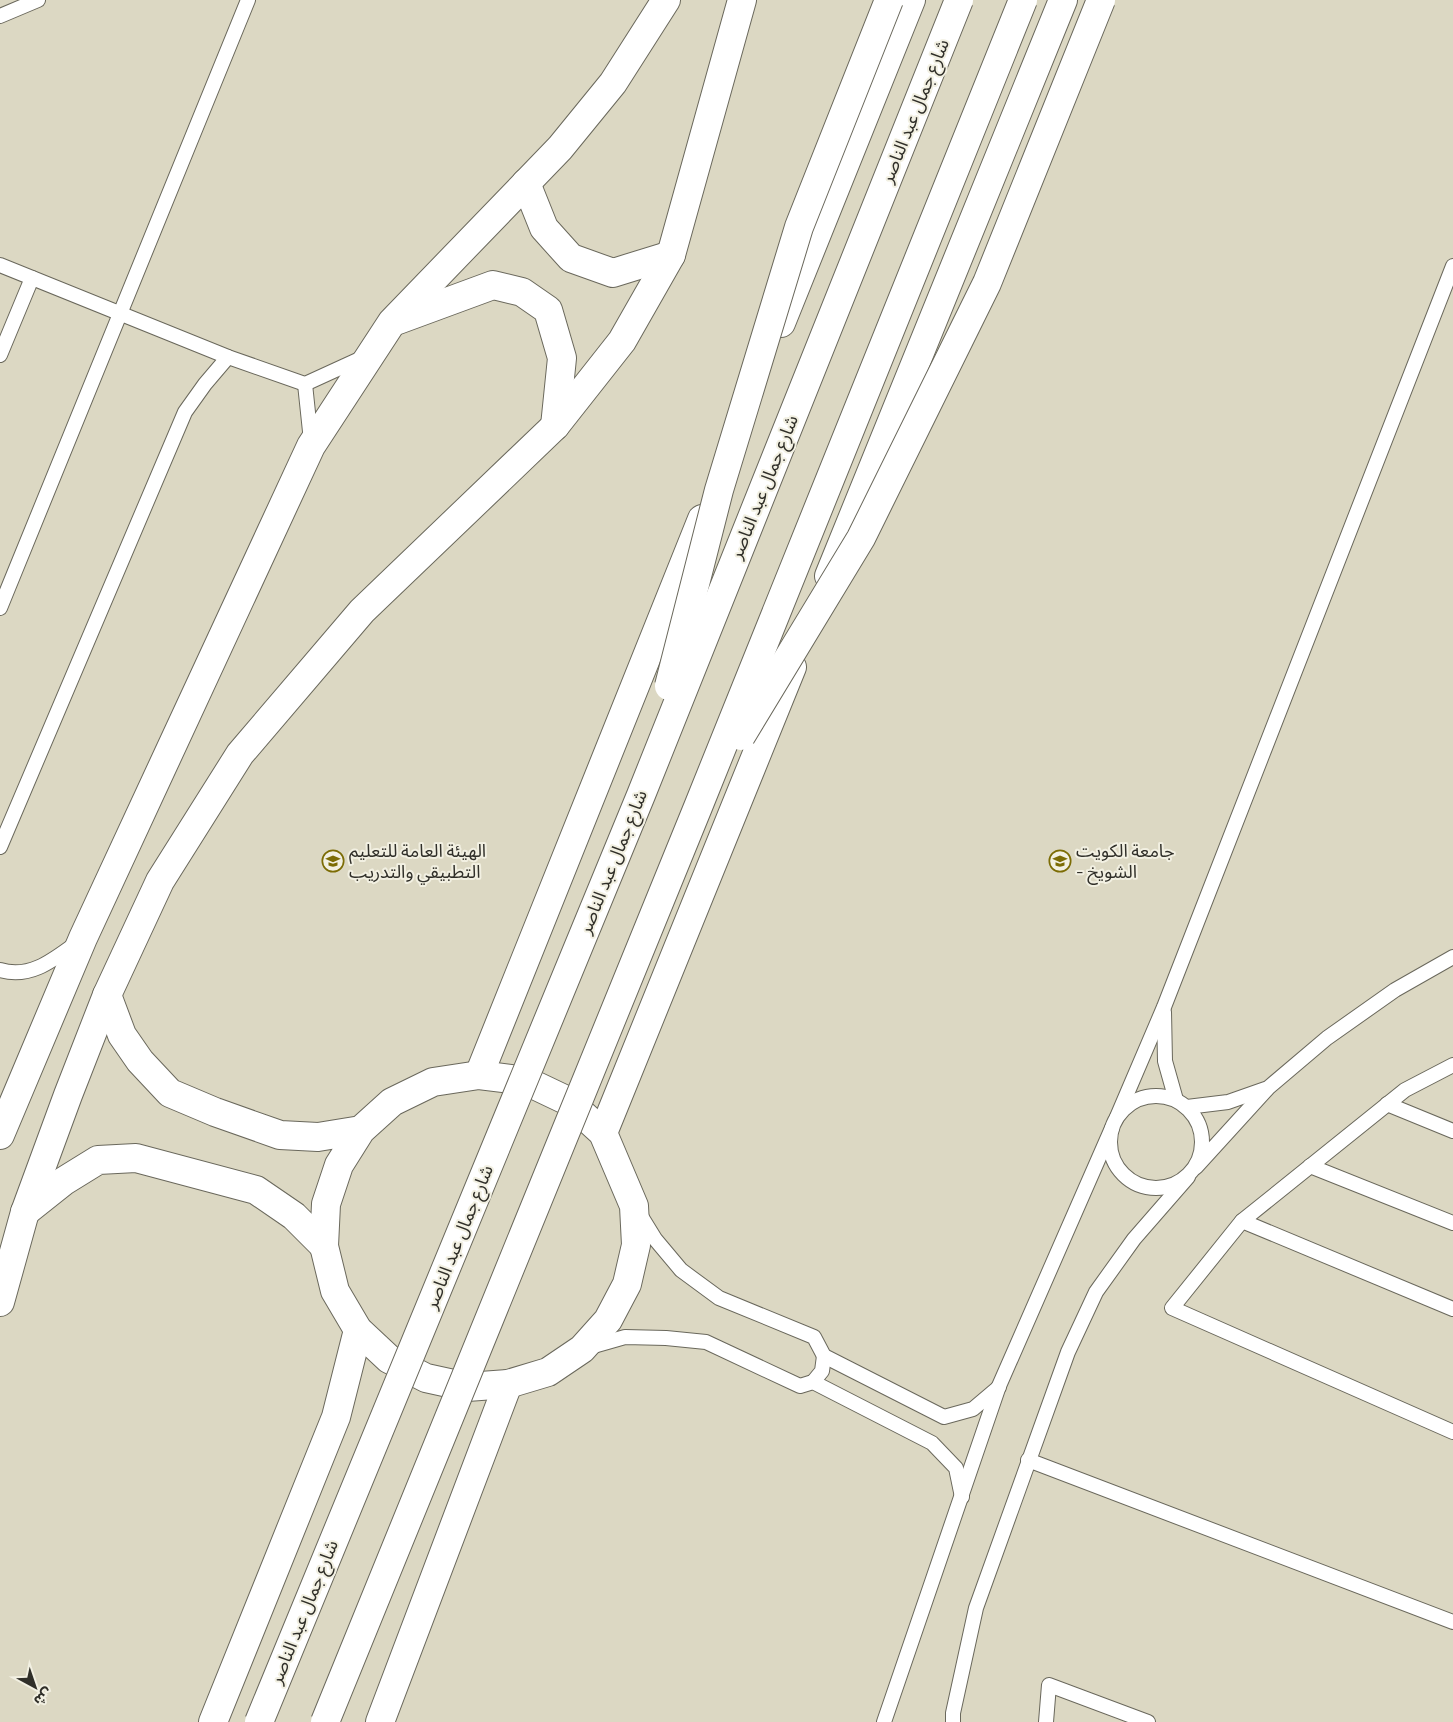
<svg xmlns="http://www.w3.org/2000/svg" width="1453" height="1722" viewBox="0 0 1453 1722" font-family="Manrope,'Noto Sans Arabic',sans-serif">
	<rect width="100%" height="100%" fill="#e5e3d5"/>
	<!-- built -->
	<rect fill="#dcd8c3" x="0" y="0" width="1453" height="1722"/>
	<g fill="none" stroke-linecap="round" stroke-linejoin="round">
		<!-- lane casing -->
		<g stroke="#6a685c" stroke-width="16">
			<g id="lane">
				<path d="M0,16L38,0"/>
				<path d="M0,265L228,357L305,384L364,357"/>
				<path d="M0,355L32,278"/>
				<path d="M305,384L311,441"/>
				<path d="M0,608L248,0"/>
				<path d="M0,847L185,412L205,384L228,357"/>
				<path d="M0,970C29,979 52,961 75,944"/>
				<path d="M1164,1012L1165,1061L1176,1100"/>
				<path d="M1453,1065L1405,1090L1242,1221L1172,1308L1453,1432"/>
				<circle cx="1156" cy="1142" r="46"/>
				<path d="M1387,1104L1453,1131"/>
				<path d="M1187,1107L1228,1102L1265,1089"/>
				<path d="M1117,1117L1164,1007L1453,266"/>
				<path d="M1310,1166L1453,1223"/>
				<path d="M1196,1167L1268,1088L1327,1038L1395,990L1453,957"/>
				<path d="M639,1213L655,1239L681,1270L719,1298L814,1337L824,1356L944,1417L973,1409L999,1387"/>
				<path d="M1242,1221L1453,1309"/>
				<path d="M590,1347L625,1337L666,1338L706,1342L800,1386L813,1382L932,1443L956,1468L962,1497"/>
				<path d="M813,1382L822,1371L824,1356"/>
				<path d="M1028,1460L1453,1622"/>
				<path d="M884,1722L999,1386L1112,1128"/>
				<path d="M953,1722V1713L976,1608L1068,1352L1096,1292L1134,1239L1188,1177"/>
				<path d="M1046,1722L1049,1685L1148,1722"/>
			</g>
		</g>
		<!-- secondary casing -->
		<g stroke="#6a685c" stroke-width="30">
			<g id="secondary">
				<path d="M526,183L544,228L571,258L613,273L671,255"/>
				<path d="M398,320L493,285L522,292L548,310L562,358L555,426"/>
				<path d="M781,323L911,0"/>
				<path d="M829,576L1063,0"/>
				<path d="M107,995L122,1035L140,1061L170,1093L215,1112L280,1135L318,1137L361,1130L392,1102L433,1082L479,1075L526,1081L568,1101L603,1133L634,1206L636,1245L627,1284L608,1320L582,1349L548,1372L508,1384L467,1387L426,1378L389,1359L358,1330L335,1291L324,1246L326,1204L339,1165L361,1130"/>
				<path d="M479,1075L702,519"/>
				<path d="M603,1133L792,667"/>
				<path d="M0,1135L83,938L311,446L392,322L560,148L613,83L666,0"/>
				<path d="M25,1212L64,1181L98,1160L136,1158L256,1190L294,1216L324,1246"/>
				<path d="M0,1302L25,1212L68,1095L107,995L160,881L240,754L362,611L555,426L622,341L671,255L742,0"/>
				<path d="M213,1722L336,1417L358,1330"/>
				<path d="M380,1722L508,1384"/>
			</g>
		</g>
		<!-- lane -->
		<use href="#lane" stroke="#fff" stroke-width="14"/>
		<!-- secondary -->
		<use href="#secondary" stroke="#fff" stroke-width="28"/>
		<!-- highway-bridge casing -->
		<g stroke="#6a685c" stroke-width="30" stroke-linecap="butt">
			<g id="highway-bridge">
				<path d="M669,686L719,490L799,227L889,0"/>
				<path d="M741,736L861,538L987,283L1101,0"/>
				<path d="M259,1722L641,795L959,0"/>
				<path d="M325,1722L698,807L1023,0"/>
			</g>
		</g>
		<!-- highway-bridge -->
		<use href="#highway-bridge" stroke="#fff" stroke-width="28"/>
	</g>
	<!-- icons -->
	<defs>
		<g id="university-ring" transform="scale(1.125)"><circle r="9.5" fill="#f2f0e2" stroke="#7c6c05" stroke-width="1.5"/><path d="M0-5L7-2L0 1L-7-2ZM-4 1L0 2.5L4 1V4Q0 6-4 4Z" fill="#7c6c05"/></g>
	</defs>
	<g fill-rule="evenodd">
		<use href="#university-ring" x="333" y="861"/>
		<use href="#university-ring" x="1060" y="861"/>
	</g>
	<g text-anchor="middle" stroke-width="4" stroke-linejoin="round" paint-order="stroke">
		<!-- street labels -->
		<g font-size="18" fill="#302f29" stroke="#f2f0e2">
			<text transform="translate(915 111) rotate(-68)" y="6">شارع جمال عبد الناصر</text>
			<text transform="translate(764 487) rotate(-68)" y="6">شارع جمال عبد الناصر</text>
			<text transform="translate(613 862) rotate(-68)" y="6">شارع جمال عبد الناصر</text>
			<text transform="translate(459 1237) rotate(-68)" y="6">شارع جمال عبد الناصر</text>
			<text transform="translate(304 1612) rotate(-68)" y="6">شارع جمال عبد الناصر</text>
		</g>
		<!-- poi labels -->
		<g font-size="18" fill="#302f29" stroke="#f2f0e2" text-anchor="start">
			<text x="349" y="857">الهيئة العامة للتعليم<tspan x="349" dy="21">التطبيقي والتدريب</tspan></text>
			<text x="1076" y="857">جامعة الكويت<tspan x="1076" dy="21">- الشويخ</tspan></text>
		</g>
	</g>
	<!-- north arrow -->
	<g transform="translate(35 1687) rotate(140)" stroke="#f2f0e2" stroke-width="4" paint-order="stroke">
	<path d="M0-4L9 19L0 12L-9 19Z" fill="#302f29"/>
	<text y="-8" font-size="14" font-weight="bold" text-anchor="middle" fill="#302f29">ش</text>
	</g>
</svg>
